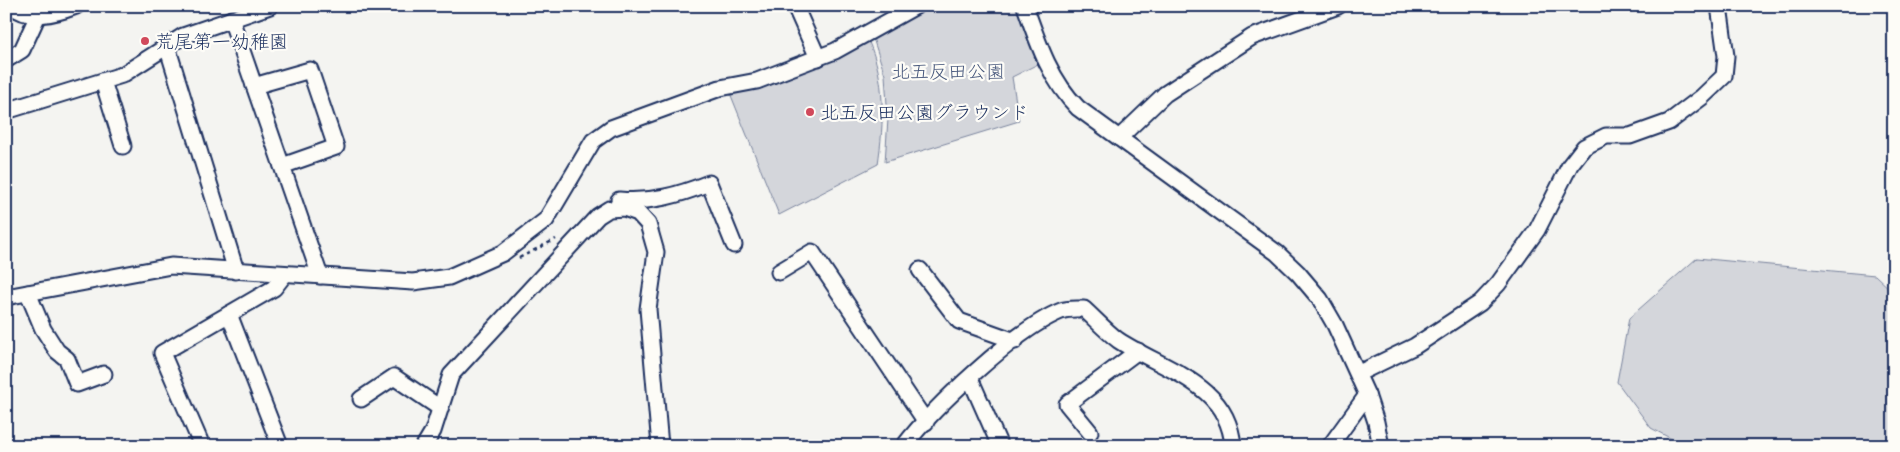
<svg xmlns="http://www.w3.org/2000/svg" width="1900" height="452" viewBox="0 0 1900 452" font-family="Dekko,'Klee One',sans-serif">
	<rect width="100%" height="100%" fill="#f4f4f1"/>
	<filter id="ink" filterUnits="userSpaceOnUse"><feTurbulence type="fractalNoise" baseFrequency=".02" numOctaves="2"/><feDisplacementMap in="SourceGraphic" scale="10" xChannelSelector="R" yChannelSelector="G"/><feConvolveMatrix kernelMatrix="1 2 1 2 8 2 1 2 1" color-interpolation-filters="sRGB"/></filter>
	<g filter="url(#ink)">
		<!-- green -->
		<g fill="#d4d6db" stroke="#78829c">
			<path d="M931,6H1017L1040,63L1012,77L1019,121L885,162L888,119L885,75L873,38Z"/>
			<path d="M868,40C886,80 884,122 878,164L779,215L730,93Z"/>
			<path d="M1697,258L1875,275L1894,293V446H1685L1651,428L1617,382L1629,318Z"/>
		</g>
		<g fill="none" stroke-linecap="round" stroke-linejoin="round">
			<!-- minor casing -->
			<g stroke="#1b2f5e" stroke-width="19">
				<g id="minor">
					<path d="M12,6C29,21 55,14 76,6"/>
					<path d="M795,6L818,58"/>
					<path d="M1025,6C1038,43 1050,80 1078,108L1277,253L1298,273L1320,299L1335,325L1367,395L1376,422L1381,446"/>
					<path d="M231,19L320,276"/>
					<path d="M167,46L236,271"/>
					<path d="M6,60L22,50L38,15"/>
					<path d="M103,81L123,146"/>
					<path d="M254,86L310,70L336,147L282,166"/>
					<path d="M6,111L122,75L183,36L270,6"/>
					<path d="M1119,138L1165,94L1252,37L1338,6"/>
					<path d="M619,200C651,203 679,195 709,183L734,245"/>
					<path d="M920,270L959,321L1015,341"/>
					<path d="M779,272L812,252L926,422"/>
					<path d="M28,293L43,329L57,351L67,359L77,384L104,374"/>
					<path d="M6,297L171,266L413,282L449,277L503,253L546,220L593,141L611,128L720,88L757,81L835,51L916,6"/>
					<path d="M229,314L280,446"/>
					<path d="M1359,373L1415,346L1480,303L1498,284L1537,230L1570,165L1584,147L1606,136H1630L1669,122L1702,97L1724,76L1726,56L1719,6"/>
					<path d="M970,378L1000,446"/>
					<path d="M361,399L394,377L440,408"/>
					<path d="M1090,432L1067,404L1138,351"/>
					<path d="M202,446L162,353L274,288L285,274"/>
					<path d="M424,446L433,431L451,375L598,216L609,209L624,208L638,213L648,224L656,252L648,309L660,446"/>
					<path d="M904,446C934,407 1016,329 1061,311C1068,308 1077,309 1084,309C1095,319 1106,331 1118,340C1163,370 1228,383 1233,446"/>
					<path d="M1330,446L1367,395"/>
				</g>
			</g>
			<!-- path -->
			<path stroke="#1b2f5e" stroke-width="2.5" stroke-dasharray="4 4" stroke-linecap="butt" d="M519,258L556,239"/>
			<!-- minor -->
			<use href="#minor" stroke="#fdfcf7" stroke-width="15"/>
		</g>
	</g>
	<!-- markers -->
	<g fill="#d1495b" stroke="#fdfcf7" stroke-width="2">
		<circle cx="145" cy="41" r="5"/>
		<circle cx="810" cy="112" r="5"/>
	</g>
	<g text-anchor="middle" stroke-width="4.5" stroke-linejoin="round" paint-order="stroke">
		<!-- poi labels -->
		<g font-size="19" fill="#1b2f5e" stroke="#fdfcf7" text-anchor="start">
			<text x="155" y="48">荒尾第一幼稚園</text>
			<text x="820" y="119">北五反田公園グラウンド</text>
		</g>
		<!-- park labels -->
		<g font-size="19" fill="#49597d" stroke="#fdfcf7">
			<text x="948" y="78">北五反田公園</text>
		</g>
	</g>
	<!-- margin -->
	<rect width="1900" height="452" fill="none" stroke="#fdfcf7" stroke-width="25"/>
	<rect x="12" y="12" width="1875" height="427" fill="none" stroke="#1b2f5e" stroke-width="2" filter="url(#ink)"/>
</svg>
